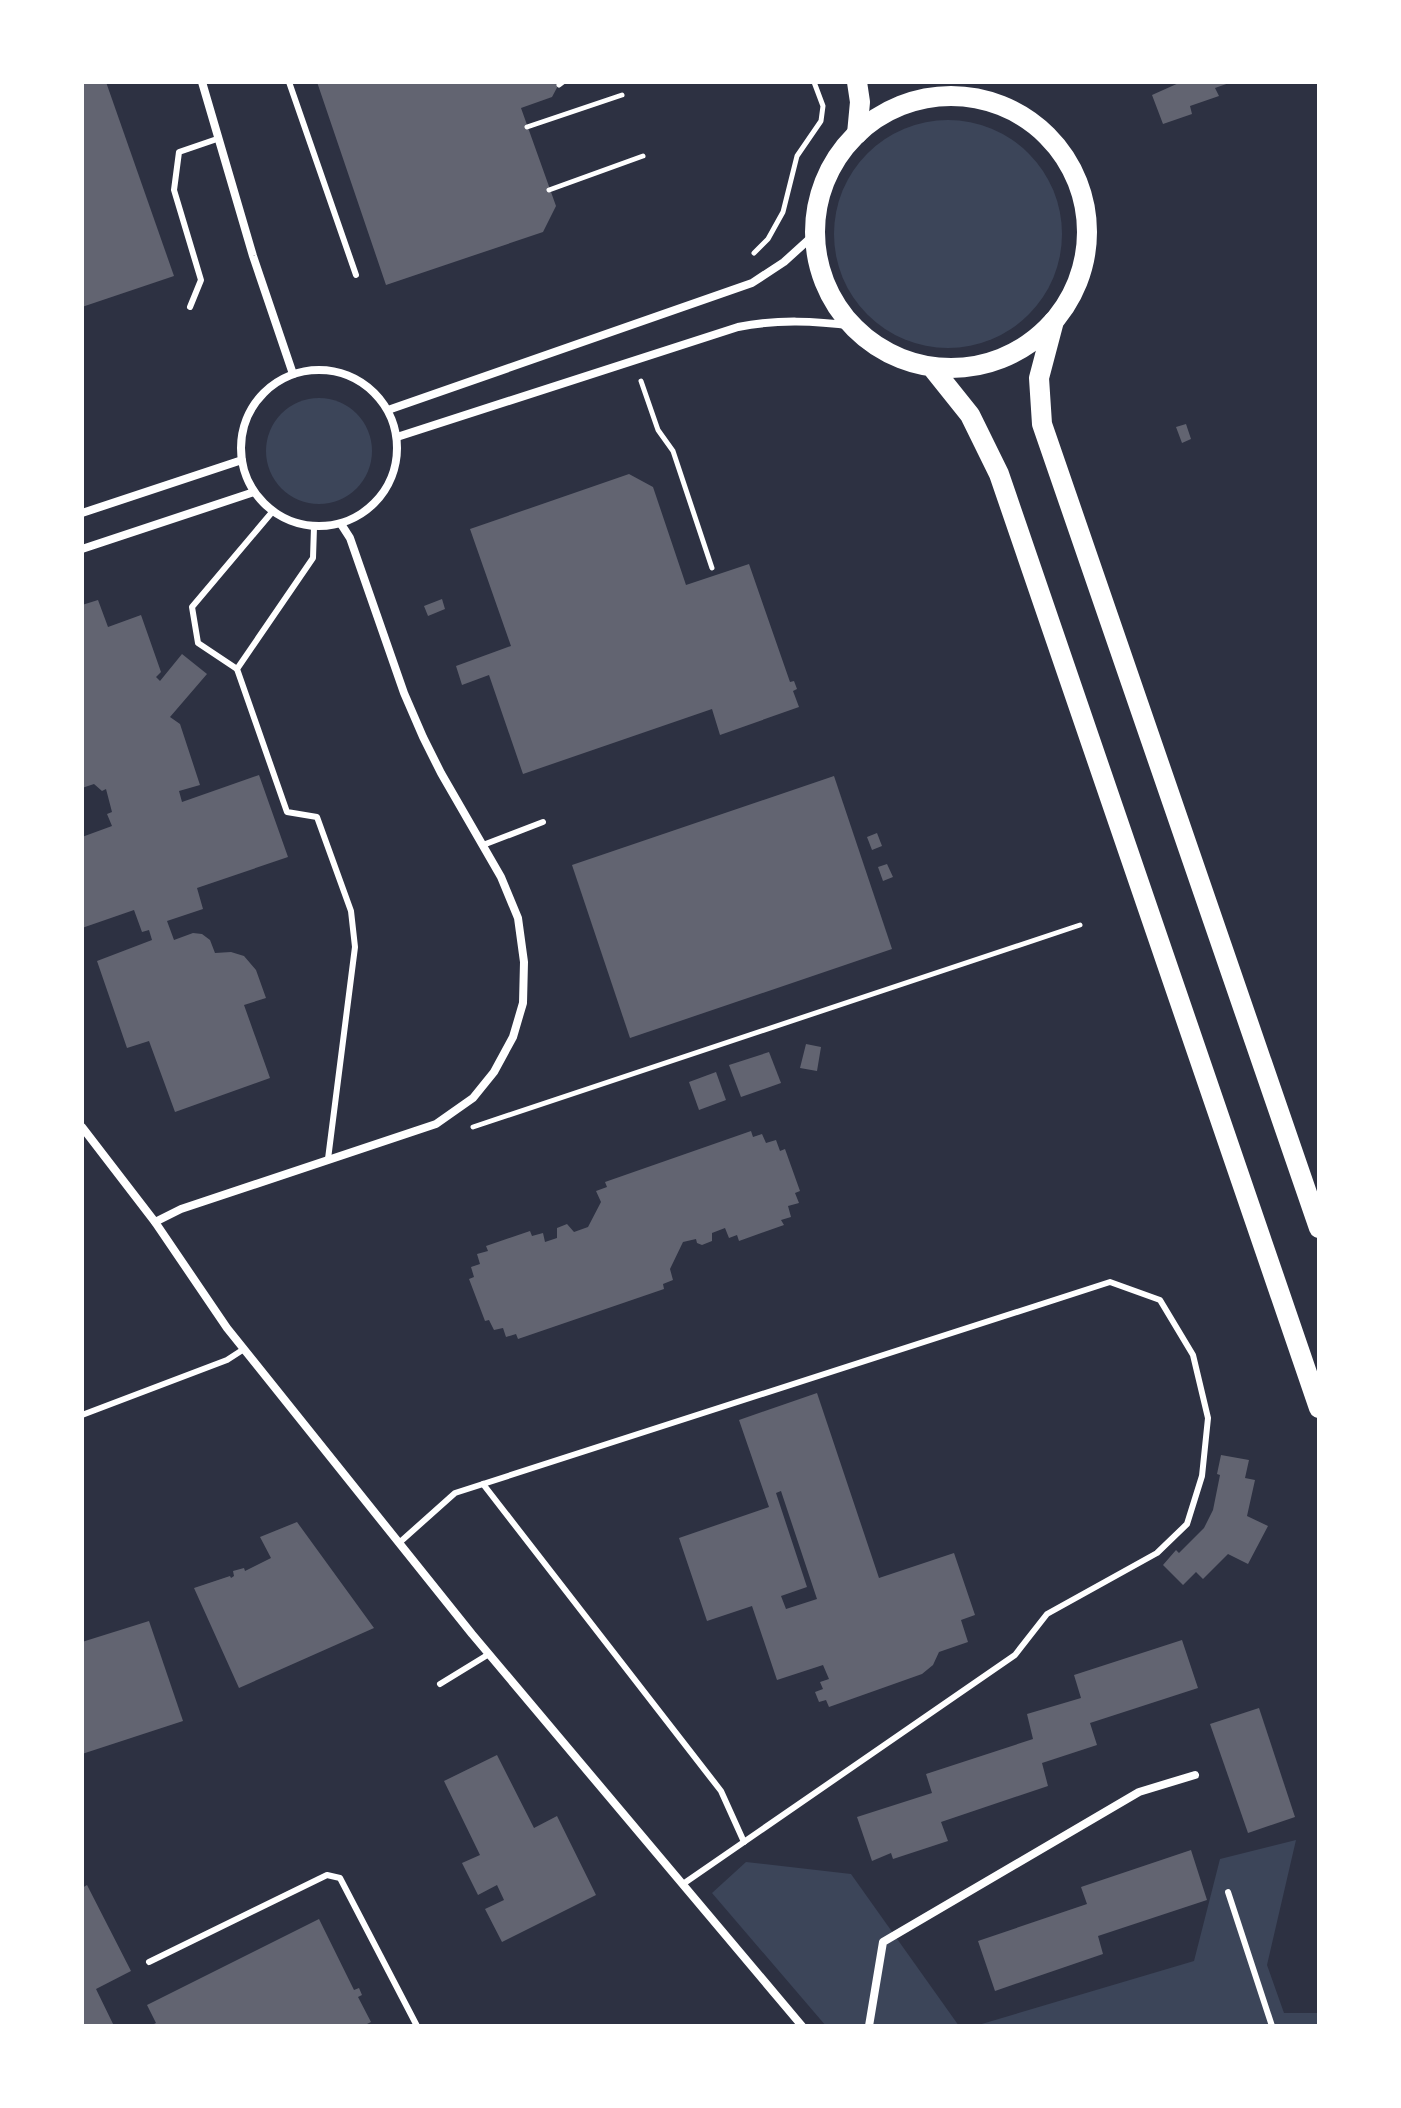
<svg xmlns="http://www.w3.org/2000/svg" width="1401" height="2108" viewBox="0 0 1401 2108" font-family="Arial,sans-serif">
	<rect width="100%" height="100%" fill="#2d3142"/>
	<!-- green -->
	<g fill="#3c4559">
		<circle cx="948" cy="234" r="114"/>
		<circle cx="319" cy="451" r="53"/>
		<path d="M1296,1840L1267,1965L1284,2013H1319V2026H975L1194,1961L1220,1859Z"/>
		<path d="M746,1862L851,1874L959,2026H826L712,1893Z"/>
	</g>
	<!-- building -->
	<g fill="#626471" fill-rule="evenodd">
		<path d="M106,82L174,276L82,307V83Z"/>
		<path d="M317,82H560L552,97L521,108L556,206L543,232L386,285Z"/>
		<path d="M1181,82H1232L1215,88L1219,96L1190,106L1192,114L1163,124L1152,95Z"/>
		<path d="M1186,424L1191,439L1182,443L1176,427Z"/>
		<path d="M629,474L653,487L686,585L749,564L790,682L794,681L797,689L793,691L799,707L720,735L712,709L523,774L489,675L462,685L456,666L511,646L470,529Z"/>
		<path d="M442,599L445,609L428,616L424,606Z"/>
		<path d="M98,600L108,627L141,615L161,672L156,677L160,681L182,654L207,674L170,717L180,724L200,785L179,791L182,802L259,775L288,857L197,888L203,909L167,921L174,940L193,933L202,934L210,940L215,953L231,952L244,956L256,970L266,998L244,1005L270,1078L175,1112L149,1041L127,1048L97,961L152,940L149,930L142,932L134,910L82,928V837L112,826L107,814L112,812L106,789L102,791L94,784L82,788V605Z"/>
		<path d="M834,776L892,949L630,1038L572,865Z"/>
		<path d="M877,833L882,846L872,850L867,837Z"/>
		<path d="M887,864L893,877L883,881L878,867Z"/>
		<path d="M806,1044L821,1047L817,1071L800,1068Z"/>
		<path d="M769,1052L781,1083L741,1097L729,1065Z"/>
		<path d="M716,1072L726,1100L699,1110L689,1082Z"/>
		<path d="M751,1131L753,1137L762,1134L766,1143L776,1140L780,1151L785,1149L800,1191L795,1193L799,1203L788,1206L791,1217L781,1220L784,1225L739,1241L737,1235L729,1238L725,1228L712,1233V1241L702,1245L697,1243L696,1239L683,1242L670,1269L673,1280L663,1284L664,1289L518,1339L516,1334L506,1337L503,1328L494,1330L489,1320L485,1321L469,1279L474,1277L471,1267L480,1264L477,1254L488,1251L486,1246L530,1231L532,1236L543,1233L545,1242L557,1238V1228L567,1224L574,1232L588,1227L601,1202L596,1191L607,1187L605,1182Z"/>
		<path d="M817,1393L879,1578L954,1553L975,1615L961,1620L968,1642L939,1652L933,1665L922,1674L829,1707L826,1700L819,1702L815,1692L823,1689L820,1682L829,1679L823,1665L777,1680L752,1606L707,1621L679,1538L769,1507L739,1420ZM781,1491L817,1599L786,1609L781,1596L807,1587L776,1493Z"/>
		<path d="M1221,1455L1249,1460L1245,1478L1255,1480L1247,1516L1268,1526L1248,1564L1228,1554L1203,1579L1196,1572L1183,1585L1163,1565L1176,1550L1179,1553L1204,1528L1213,1510L1220,1475L1217,1474Z"/>
		<path d="M297,1522L374,1628L239,1688L194,1588L230,1576L231,1578L234,1576L233,1571L244,1568L245,1571L271,1558L260,1537Z"/>
		<path d="M149,1621L183,1721L82,1754V1642Z"/>
		<path d="M1182,1640L1198,1688L1090,1723L1097,1745L1042,1763L1048,1786L941,1822L948,1841L893,1859L891,1853L872,1861L857,1817L932,1793L926,1774L1033,1739L1027,1714L1081,1698L1074,1675Z"/>
		<path d="M1259,1708L1295,1817L1248,1833L1210,1724Z"/>
		<path d="M497,1755L534,1828L557,1816L596,1895L502,1942L485,1909L504,1900L497,1885L478,1895L462,1863L480,1855L444,1781Z"/>
		<path d="M1191,1850L1207,1900L1098,1936L1103,1954L995,1991L978,1941L1087,1904L1081,1887Z"/>
		<path d="M87,1885L131,1971L96,1989L114,2026H82V1888Z"/>
		<path d="M319,1919L354,1990L359,1988L362,1995L358,1997L371,2022L363,2026H150L156,2023L147,2005Z"/>
	</g>
	<g fill="none" stroke-linecap="round" stroke-linejoin="round">
		<!-- path -->
		<g stroke="#fff" stroke-width="5">
			<path d="M559,85L563,82"/>
			<path d="M527,127L622,95"/>
			<path d="M549,190L643,156"/>
			<path d="M754,253L768,239L783,212L797,156L821,121L823,106L814,82"/>
			<path d="M641,381L658,430L673,451L712,568"/>
			<path d="M473,1127L1080,925"/>
		</g>
		<!-- service -->
		<g stroke="#fff" stroke-width="6">
			<path d="M289,82L356,275"/>
			<path d="M190,307L201,280L174,190L179,152L217,139"/>
			<path d="M314,527L313,558L237,669L287,812L317,817L351,911L355,947L328,1159"/>
			<path d="M237,669L198,643L192,607L273,511"/>
			<path d="M483,845L543,822"/>
			<path d="M82,1415L227,1360L244,1349"/>
			<path d="M483,1484L721,1791L744,1842"/>
			<path d="M399,1543L455,1493L1110,1282L1160,1300L1193,1355L1208,1418L1202,1476L1187,1524L1157,1553L1047,1614L1015,1655L683,1884"/>
			<path d="M440,1684L489,1654"/>
			<path d="M1228,1892L1272,2026"/>
			<path d="M149,1962L327,1875L340,1878L417,2026"/>
		</g>
		<!-- minor -->
		<g stroke="#fff" stroke-width="8">
			<path d="M202,82L253,256L293,374"/>
			<circle cx="319" cy="448" r="78"/>
			<path d="M388,410L752,283L784,262L816,233"/>
			<path d="M397,437L738,327C778,319 815,321 855,326"/>
			<path d="M82,513L242,460"/>
			<path d="M82,549L254,492"/>
			<path d="M82,1127L155,1222L227,1328L472,1634L802,2026"/>
			<path d="M155,1222L181,1209L436,1124L473,1098L494,1072L513,1037L523,1003L524,962L518,918L501,877L441,773L423,737L404,693L350,538L341,524"/>
			<path d="M869,2026L883,1942L1139,1792L1195,1775"/>
		</g>
		<!-- primary -->
		<g stroke="#fff" stroke-width="20">
			<path d="M857,82L860,102L857,134"/>
			<circle cx="951" cy="232" r="136"/>
			<path d="M1054,321L1039,378L1042,424L1319,1228"/>
			<path d="M934,370L970,415L999,474L1319,1408"/>
		</g>
	</g>
	<!-- border -->
	<rect width="1401" height="2108" fill="none" stroke="#ffffff" stroke-width="168"/>
</svg>
